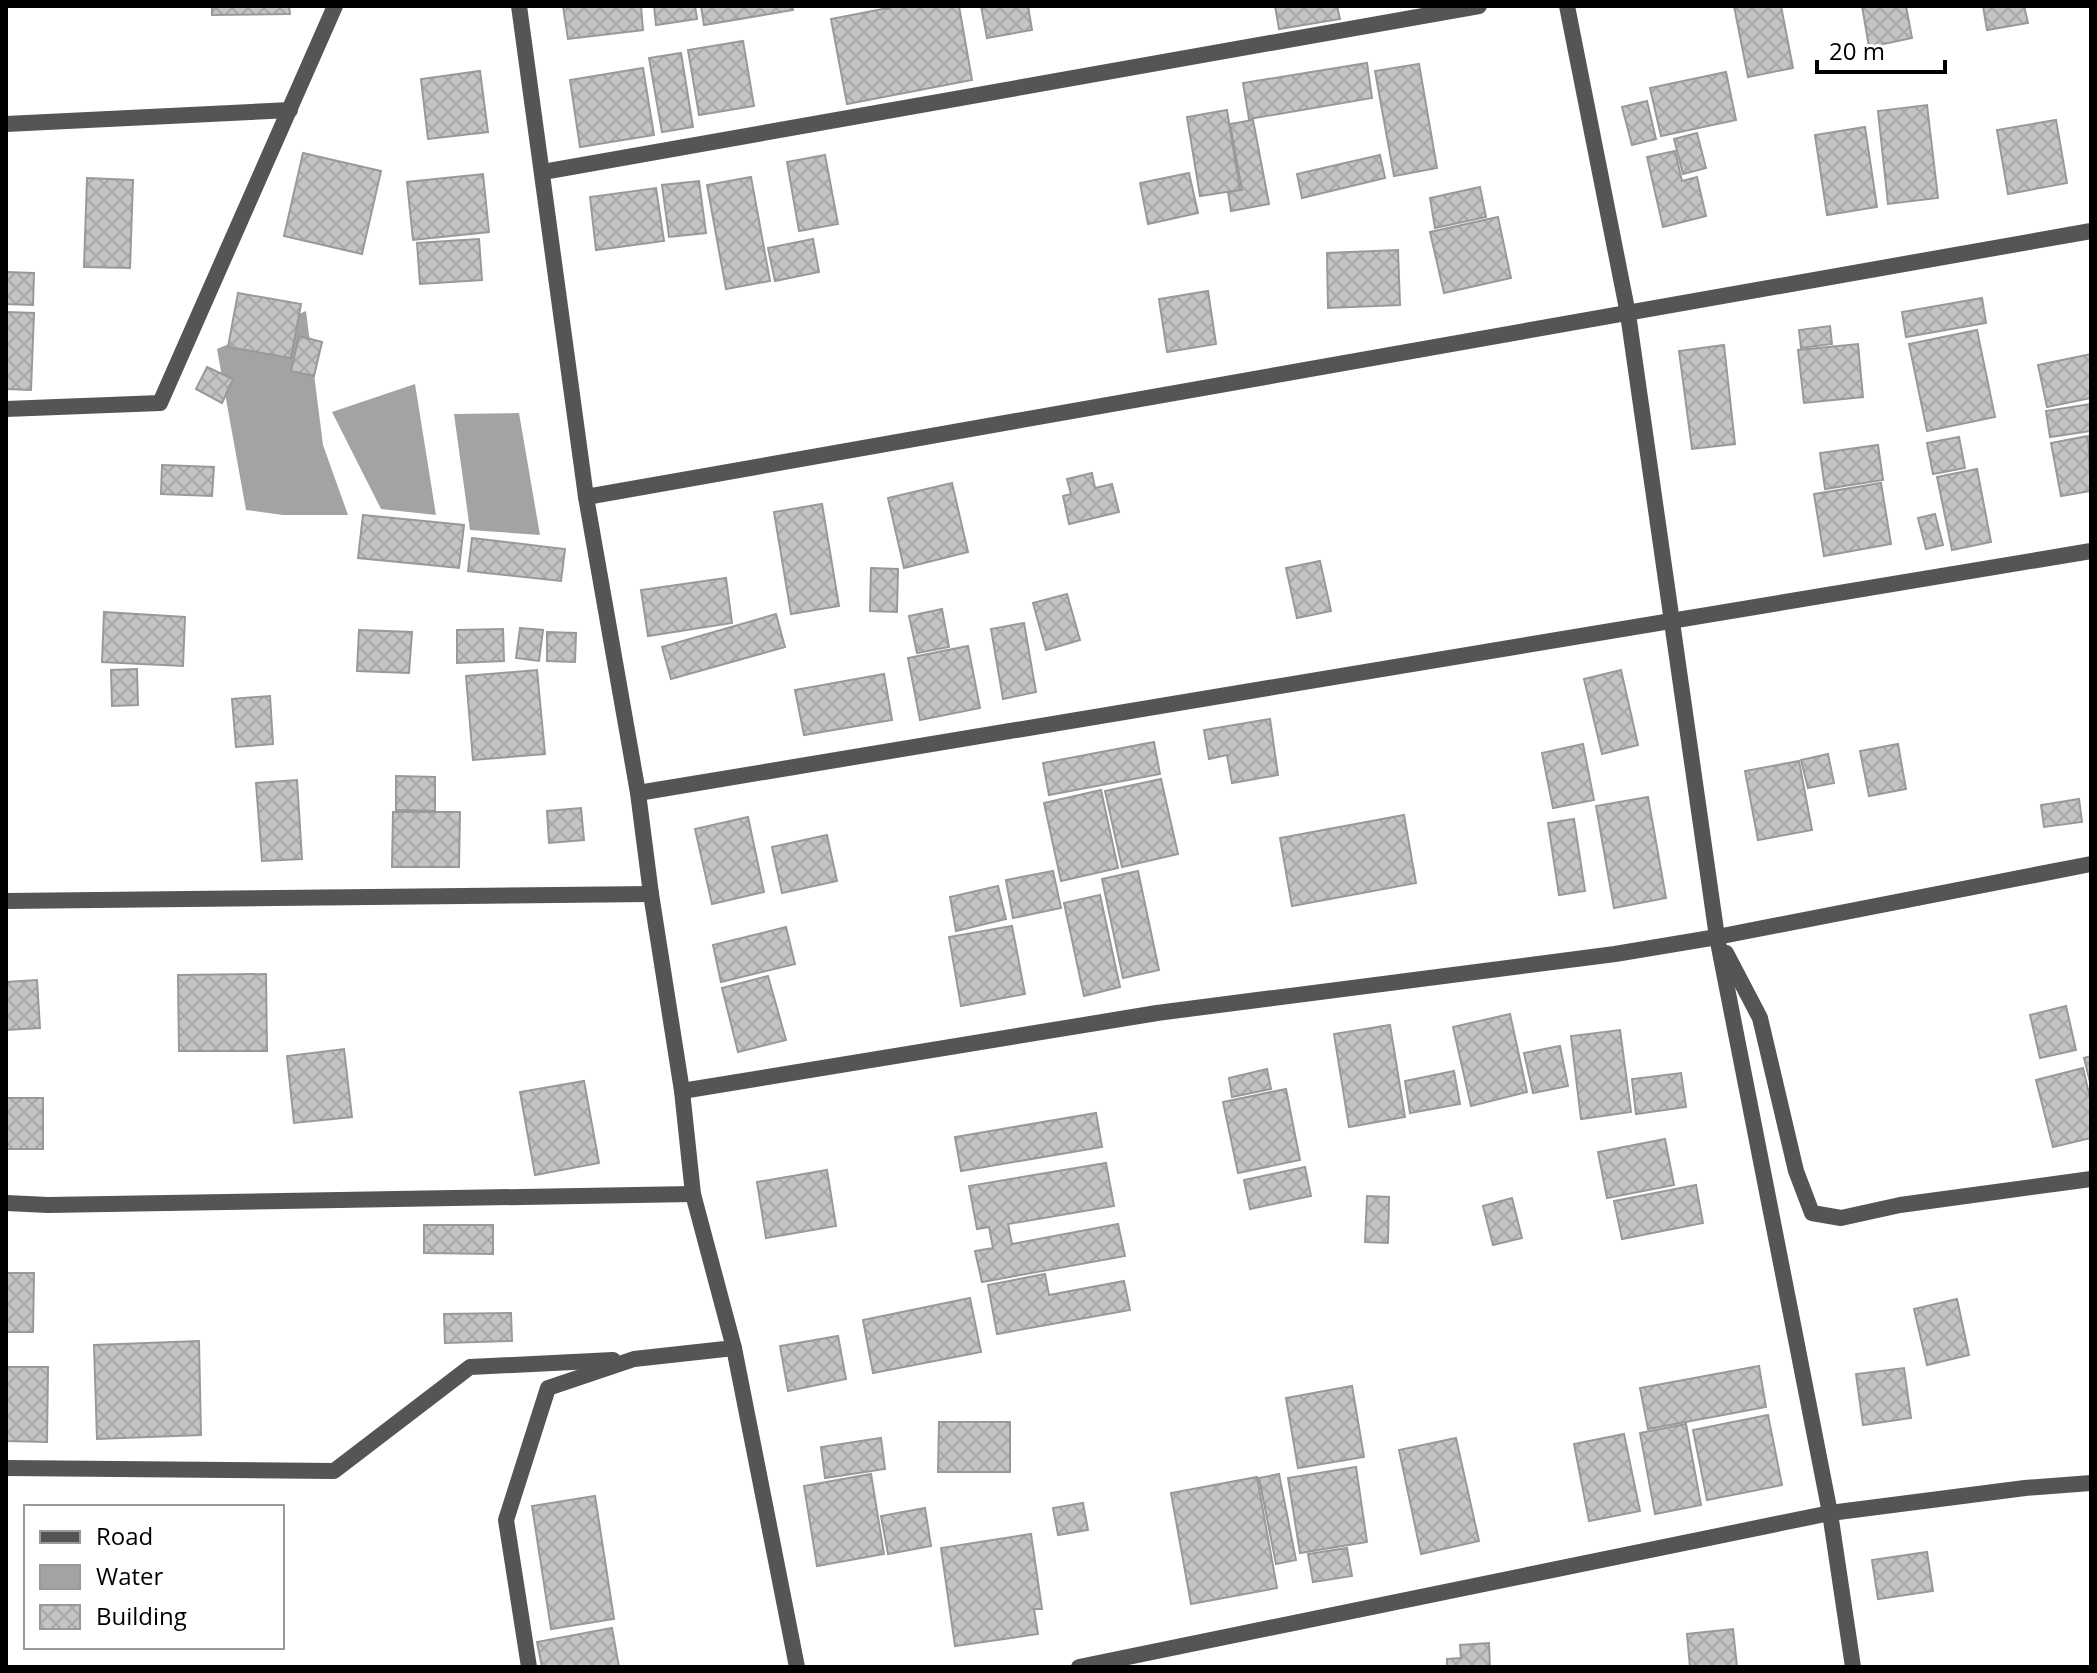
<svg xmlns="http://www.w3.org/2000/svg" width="2097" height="1673" viewBox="0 0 2097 1673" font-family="'Open Sans',sans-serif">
	<defs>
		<pattern id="building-cross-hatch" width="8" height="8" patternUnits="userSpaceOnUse" patternTransform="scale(2)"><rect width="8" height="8" fill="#c4c4c4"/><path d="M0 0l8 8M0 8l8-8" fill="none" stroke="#a7a7a7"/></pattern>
	</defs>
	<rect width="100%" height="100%" fill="#fff"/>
	<!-- water -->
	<g fill="#a3a3a3">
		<path d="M306,311L323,445L348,515H283L246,510L217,349Z"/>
		<path d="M415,384L436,515L381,509L332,412Z"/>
		<path d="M519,413L540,535L470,530L454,414Z"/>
	</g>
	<!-- building -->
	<g fill="url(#building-cross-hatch)" stroke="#999" stroke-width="2">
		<path d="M212,6H289L290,14L212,15Z"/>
		<path d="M563,6H641L643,30L568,39Z"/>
		<path d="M654,6H695L697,19L656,25Z"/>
		<path d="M701,6H792L793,10L704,25Z"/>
		<path d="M898,6H959L972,80L847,104L831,19Z"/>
		<path d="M981,6H1028L1032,30L987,38Z"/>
		<path d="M1275,6H1337L1340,19L1279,29Z"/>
		<path d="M1734,6H1781L1793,68L1748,77Z"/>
		<path d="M1862,6H1906L1912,38L1869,47Z"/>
		<path d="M1983,6H2024L2028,23L1987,30Z"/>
		<path d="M743,41L754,106L699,115L688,50Z"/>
		<path d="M681,53L693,127L662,132L649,58Z"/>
		<path d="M1367,63L1372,98L1249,119L1243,83Z"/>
		<path d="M1419,64L1437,168L1394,176L1375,71Z"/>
		<path d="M643,68L654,135L580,147L570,80Z"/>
		<path d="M480,71L488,132L428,139L421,79Z"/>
		<path d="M1726,72L1736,120L1661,136L1650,88Z"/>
		<path d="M1647,101L1656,139L1632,145L1622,107Z"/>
		<path d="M1927,105L1938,198L1888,204L1878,111Z"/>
		<path d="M1227,110L1240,190L1200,196L1187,117Z"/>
		<path d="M1253,120L1269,204L1231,211L1228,192L1242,190L1230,124Z"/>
		<path d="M2056,120L2067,183L2008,194L1997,130Z"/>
		<path d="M1865,127L1877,207L1827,215L1815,135Z"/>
		<path d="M1697,133L1706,168L1683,174L1674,139Z"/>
		<path d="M1675,151L1682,181L1697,177L1706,216L1663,227L1647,157Z"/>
		<path d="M303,153L381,171L362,254L284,236Z"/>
		<path d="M825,155L838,224L799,231L787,162Z"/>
		<path d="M1380,155L1385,178L1302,198L1297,174Z"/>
		<path d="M1189,173L1198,213L1148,224L1140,183Z"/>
		<path d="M483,174L489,232L413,240L407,182Z"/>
		<path d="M751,177L770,281L726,289L707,185Z"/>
		<path d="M87,178L133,180L130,268L84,267Z"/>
		<path d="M699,181L706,233L669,237L662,185Z"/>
		<path d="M1480,187L1486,217L1435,228L1430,198Z"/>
		<path d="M656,188L664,241L596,250L590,197Z"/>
		<path d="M1498,217L1511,278L1444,293L1430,232Z"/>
		<path d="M479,239L482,280L420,284L417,243Z"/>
		<path d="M813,239L819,272L775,281L768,248Z"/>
		<path d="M1398,250L1400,305L1328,308L1327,253Z"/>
		<path d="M6,272L34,273L33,305L6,304Z"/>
		<path d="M1208,291L1216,344L1167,352L1159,299Z"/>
		<path d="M238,293L301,304L291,358L228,347Z"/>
		<path d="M1982,298L1986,323L1906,337L1902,312Z"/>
		<path d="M6,312L34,313L31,390L6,389Z"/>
		<path d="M1830,326L1832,344L1801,348L1799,330Z"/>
		<path d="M1977,330L1995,417L1927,431L1909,344Z"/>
		<path d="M299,336L322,342L314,376L291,371Z"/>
		<path d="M1858,344L1863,397L1804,403L1798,350Z"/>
		<path d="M1724,345L1735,444L1692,449L1679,351Z"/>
		<path d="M2091,354V398L2047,407L2038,365Z"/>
		<path d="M207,367L233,379L222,403L196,389Z"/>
		<path d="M2091,404V431L2050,437L2046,411Z"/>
		<path d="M2088,436L2091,491L2061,496L2051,443Z"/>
		<path d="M1959,437L1965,468L1933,474L1927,443Z"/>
		<path d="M1878,445L1883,480L1825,489L1820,453Z"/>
		<path d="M162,465L214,467L212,496L161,494Z"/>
		<path d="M1977,469L1991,542L1952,550L1937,477Z"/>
		<path d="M1092,473L1095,488L1112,484L1119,512L1069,524L1063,496L1071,494L1067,479Z"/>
		<path d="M952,483L968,552L904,568L888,498Z"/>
		<path d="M1881,483L1891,544L1824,556L1814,494Z"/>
		<path d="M822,504L839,606L791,614L774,512Z"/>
		<path d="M1935,514L1943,545L1926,549L1918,518Z"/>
		<path d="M363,515L464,525L459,568L358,558Z"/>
		<path d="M472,538L565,549L561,581L468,571Z"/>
		<path d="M1320,561L1331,611L1297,618L1286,568Z"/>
		<path d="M871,568L898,569L897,612L870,611Z"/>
		<path d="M726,578L732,623L648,636L641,590Z"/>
		<path d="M1067,594L1080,640L1046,650L1033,603Z"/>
		<path d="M942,609L949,647L917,653L909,616Z"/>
		<path d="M104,612L185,617L183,666L102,662Z"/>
		<path d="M776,614L785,647L671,679L662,647Z"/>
		<path d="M1024,623L1036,692L1003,699L991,629Z"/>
		<path d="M520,628L543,630L539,661L516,658Z"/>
		<path d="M503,629L504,661L457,663V630Z"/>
		<path d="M359,630L412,632L409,673L357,671Z"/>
		<path d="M547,632L576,633L575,662L547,661Z"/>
		<path d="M968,646L980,708L920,720L908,658Z"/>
		<path d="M137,669L138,705L112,706L111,670Z"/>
		<path d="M537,670L545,754L473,760L466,676Z"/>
		<path d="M1621,670L1638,745L1602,754L1584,679Z"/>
		<path d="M884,674L892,720L804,735L795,690Z"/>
		<path d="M270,696L273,744L236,747L232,699Z"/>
		<path d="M1270,719L1278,775L1232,783L1227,755L1209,759L1204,730Z"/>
		<path d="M1154,742L1160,774L1049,795L1043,763Z"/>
		<path d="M1583,744L1594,800L1553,808L1542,753Z"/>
		<path d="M1898,744L1906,789L1869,796L1860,751Z"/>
		<path d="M1828,754L1834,783L1808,788L1801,760Z"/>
		<path d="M1799,761L1812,830L1758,840L1745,771Z"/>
		<path d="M396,776L435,777V811L396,810Z"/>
		<path d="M1161,779L1178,854L1122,867L1105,791Z"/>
		<path d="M297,780L302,859L262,861L256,783Z"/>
		<path d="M1101,790L1118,868L1061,881L1044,803Z"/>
		<path d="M1648,797L1666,898L1614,908L1596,806Z"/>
		<path d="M2079,799L2082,822L2044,827L2041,805Z"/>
		<path d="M581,808L584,840L549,843L547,811Z"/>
		<path d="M393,812H460L459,867H392Z"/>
		<path d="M1404,815L1416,883L1292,906L1280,838Z"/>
		<path d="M748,817L764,892L712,904L695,829Z"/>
		<path d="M1574,819L1585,891L1559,895L1548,823Z"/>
		<path d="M827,835L837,881L782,893L772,847Z"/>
		<path d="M1053,871L1061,908L1013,918L1006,880Z"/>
		<path d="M1138,871L1159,970L1123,978L1102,879Z"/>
		<path d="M998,886L1006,919L956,931L950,897Z"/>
		<path d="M1100,895L1120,987L1084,996L1064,903Z"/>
		<path d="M1012,926L1025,994L961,1006L949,937Z"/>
		<path d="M786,927L795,964L721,982L713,945Z"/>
		<path d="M266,974L267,1051H179L178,975Z"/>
		<path d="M768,976L786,1040L738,1052L722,988Z"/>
		<path d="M37,980L40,1028L6,1030V982Z"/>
		<path d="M2066,1006L2076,1050L2040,1058L2030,1015Z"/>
		<path d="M1510,1014L1527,1092L1471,1106L1453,1027Z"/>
		<path d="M1390,1025L1405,1117L1349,1127L1334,1034Z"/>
		<path d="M1620,1030L1631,1112L1581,1119L1571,1036Z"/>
		<path d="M1560,1046L1568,1086L1533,1093L1524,1053Z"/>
		<path d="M344,1049L352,1117L294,1123L287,1056Z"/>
		<path d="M2091,1056V1086L2084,1058Z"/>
		<path d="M2083,1068L2091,1102V1138L2053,1147L2036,1080Z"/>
		<path d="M1267,1069L1271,1089L1232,1097L1229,1078Z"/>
		<path d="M1454,1071L1460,1104L1410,1113L1405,1081Z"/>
		<path d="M1681,1073L1686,1107L1636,1114L1632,1079Z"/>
		<path d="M584,1081L599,1163L535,1175L520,1092Z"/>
		<path d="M1286,1089L1300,1160L1238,1173L1223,1102Z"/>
		<rect x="6" y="1098" width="37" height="51"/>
		<path d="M1096,1113L1102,1147L961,1171L955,1137Z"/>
		<path d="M1665,1139L1674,1185L1607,1198L1598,1152Z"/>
		<path d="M1106,1163L1114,1206L1008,1224L1012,1244L1118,1224L1125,1256L982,1282L975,1251L993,1248L989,1227L977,1229L969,1186Z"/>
		<path d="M1305,1167L1311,1196L1250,1209L1244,1180Z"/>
		<path d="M827,1170L836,1226L766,1238L757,1182Z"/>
		<path d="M1696,1185L1703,1223L1622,1239L1614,1201Z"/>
		<path d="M1367,1196L1389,1197L1388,1243L1365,1242Z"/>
		<path d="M1512,1198L1522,1238L1493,1245L1483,1206Z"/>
		<path d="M424,1225H493V1254L424,1253Z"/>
		<path d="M6,1273H34L33,1332H6Z"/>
		<path d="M1045,1274L1049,1295L1124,1281L1130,1310L997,1334L988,1285Z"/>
		<path d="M970,1298L981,1352L873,1373L863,1320Z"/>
		<path d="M1957,1299L1969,1355L1927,1365L1914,1309Z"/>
		<path d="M511,1313L512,1341L445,1343L444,1314Z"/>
		<path d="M838,1336L846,1379L788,1391L780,1346Z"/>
		<path d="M199,1341L201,1435L97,1439L94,1345Z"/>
		<path d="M1759,1366L1766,1407L1648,1429L1640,1388Z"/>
		<path d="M6,1367H48L47,1442L6,1441Z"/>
		<path d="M1904,1368L1911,1418L1863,1425L1856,1374Z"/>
		<path d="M1352,1386L1364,1457L1298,1468L1286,1398Z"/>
		<path d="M1768,1415L1782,1485L1707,1500L1693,1430Z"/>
		<path d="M939,1422H1010V1472H938Z"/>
		<path d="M1686,1424L1701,1505L1655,1514L1640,1433Z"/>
		<path d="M1624,1434L1640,1511L1589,1521L1574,1444Z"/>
		<path d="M881,1438L885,1469L825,1478L821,1447Z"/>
		<path d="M1456,1438L1479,1541L1421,1554L1399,1450Z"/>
		<path d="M1356,1467L1367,1542L1300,1553L1288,1478Z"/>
		<path d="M871,1474L884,1554L817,1566L804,1486Z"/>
		<path d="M1279,1474L1296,1560L1276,1564L1259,1478Z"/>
		<path d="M1257,1477L1277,1588L1191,1604L1171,1493Z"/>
		<path d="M595,1496L614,1619L551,1629L532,1506Z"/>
		<path d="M1083,1503L1088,1530L1058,1535L1053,1508Z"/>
		<path d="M925,1508L931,1546L888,1554L881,1516Z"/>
		<path d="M1031,1534L1042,1609H1034L1038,1634L955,1646L941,1548Z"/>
		<path d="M1347,1548L1352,1576L1313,1582L1308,1554Z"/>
		<path d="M1927,1552L1933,1591L1878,1599L1872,1560Z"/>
		<path d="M612,1628L619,1667H542L537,1642Z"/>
		<path d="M1733,1629L1737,1667H1690L1687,1634Z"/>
		<path d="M1489,1643L1490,1667H1447V1659L1461,1658L1460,1645Z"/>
	</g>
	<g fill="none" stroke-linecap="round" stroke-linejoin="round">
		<!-- street -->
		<g stroke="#555" stroke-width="16">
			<path d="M519,6L586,497L638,793L651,894L682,1091L693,1194L734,1348L634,1359L548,1388L506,1520L529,1667"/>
			<path d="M1567,6L1628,314L1717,937L1830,1513L1853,1667"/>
			<path d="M6,124L290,110"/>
			<path d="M543,172L1479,6"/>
			<path d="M6,409L160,403L335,6"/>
			<path d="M586,497L2091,231"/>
			<path d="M638,793L2091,551"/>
			<path d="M6,901L651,894"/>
			<path d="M1726,953L1760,1018L1796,1171L1812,1213L1841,1218L1900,1205L2091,1179"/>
			<path d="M682,1091L1157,1013L1615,954L1717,937L2091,864"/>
			<path d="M6,1203L48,1205L693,1194"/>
			<path d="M734,1348L797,1667"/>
			<path d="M6,1468L334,1471L470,1367L613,1360"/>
			<path d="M1079,1667L1830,1513L2025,1488L2091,1483"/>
		</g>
	</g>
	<!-- border -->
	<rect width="2097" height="1673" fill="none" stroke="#000000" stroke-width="16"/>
	<!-- legend -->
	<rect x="24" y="1505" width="260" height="144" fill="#ffffff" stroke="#999999" stroke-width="2"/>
	<rect x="40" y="1531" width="40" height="12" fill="#555555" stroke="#999999" stroke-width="2"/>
	<text x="96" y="1545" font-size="24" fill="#000000">Road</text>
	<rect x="40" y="1565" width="40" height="24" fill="#a3a3a3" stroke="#999999" stroke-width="2"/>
	<text x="96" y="1585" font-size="24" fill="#000000">Water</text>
	<rect x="40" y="1605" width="40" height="24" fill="url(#building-cross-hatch)" stroke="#999999" stroke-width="2"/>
	<text x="96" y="1625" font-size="24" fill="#000000">Building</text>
	<!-- scale -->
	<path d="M1817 60v12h128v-12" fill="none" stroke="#000000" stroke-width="4"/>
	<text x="1829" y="60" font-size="24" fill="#000000" stroke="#ffffff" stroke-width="6" paint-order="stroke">20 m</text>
</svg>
